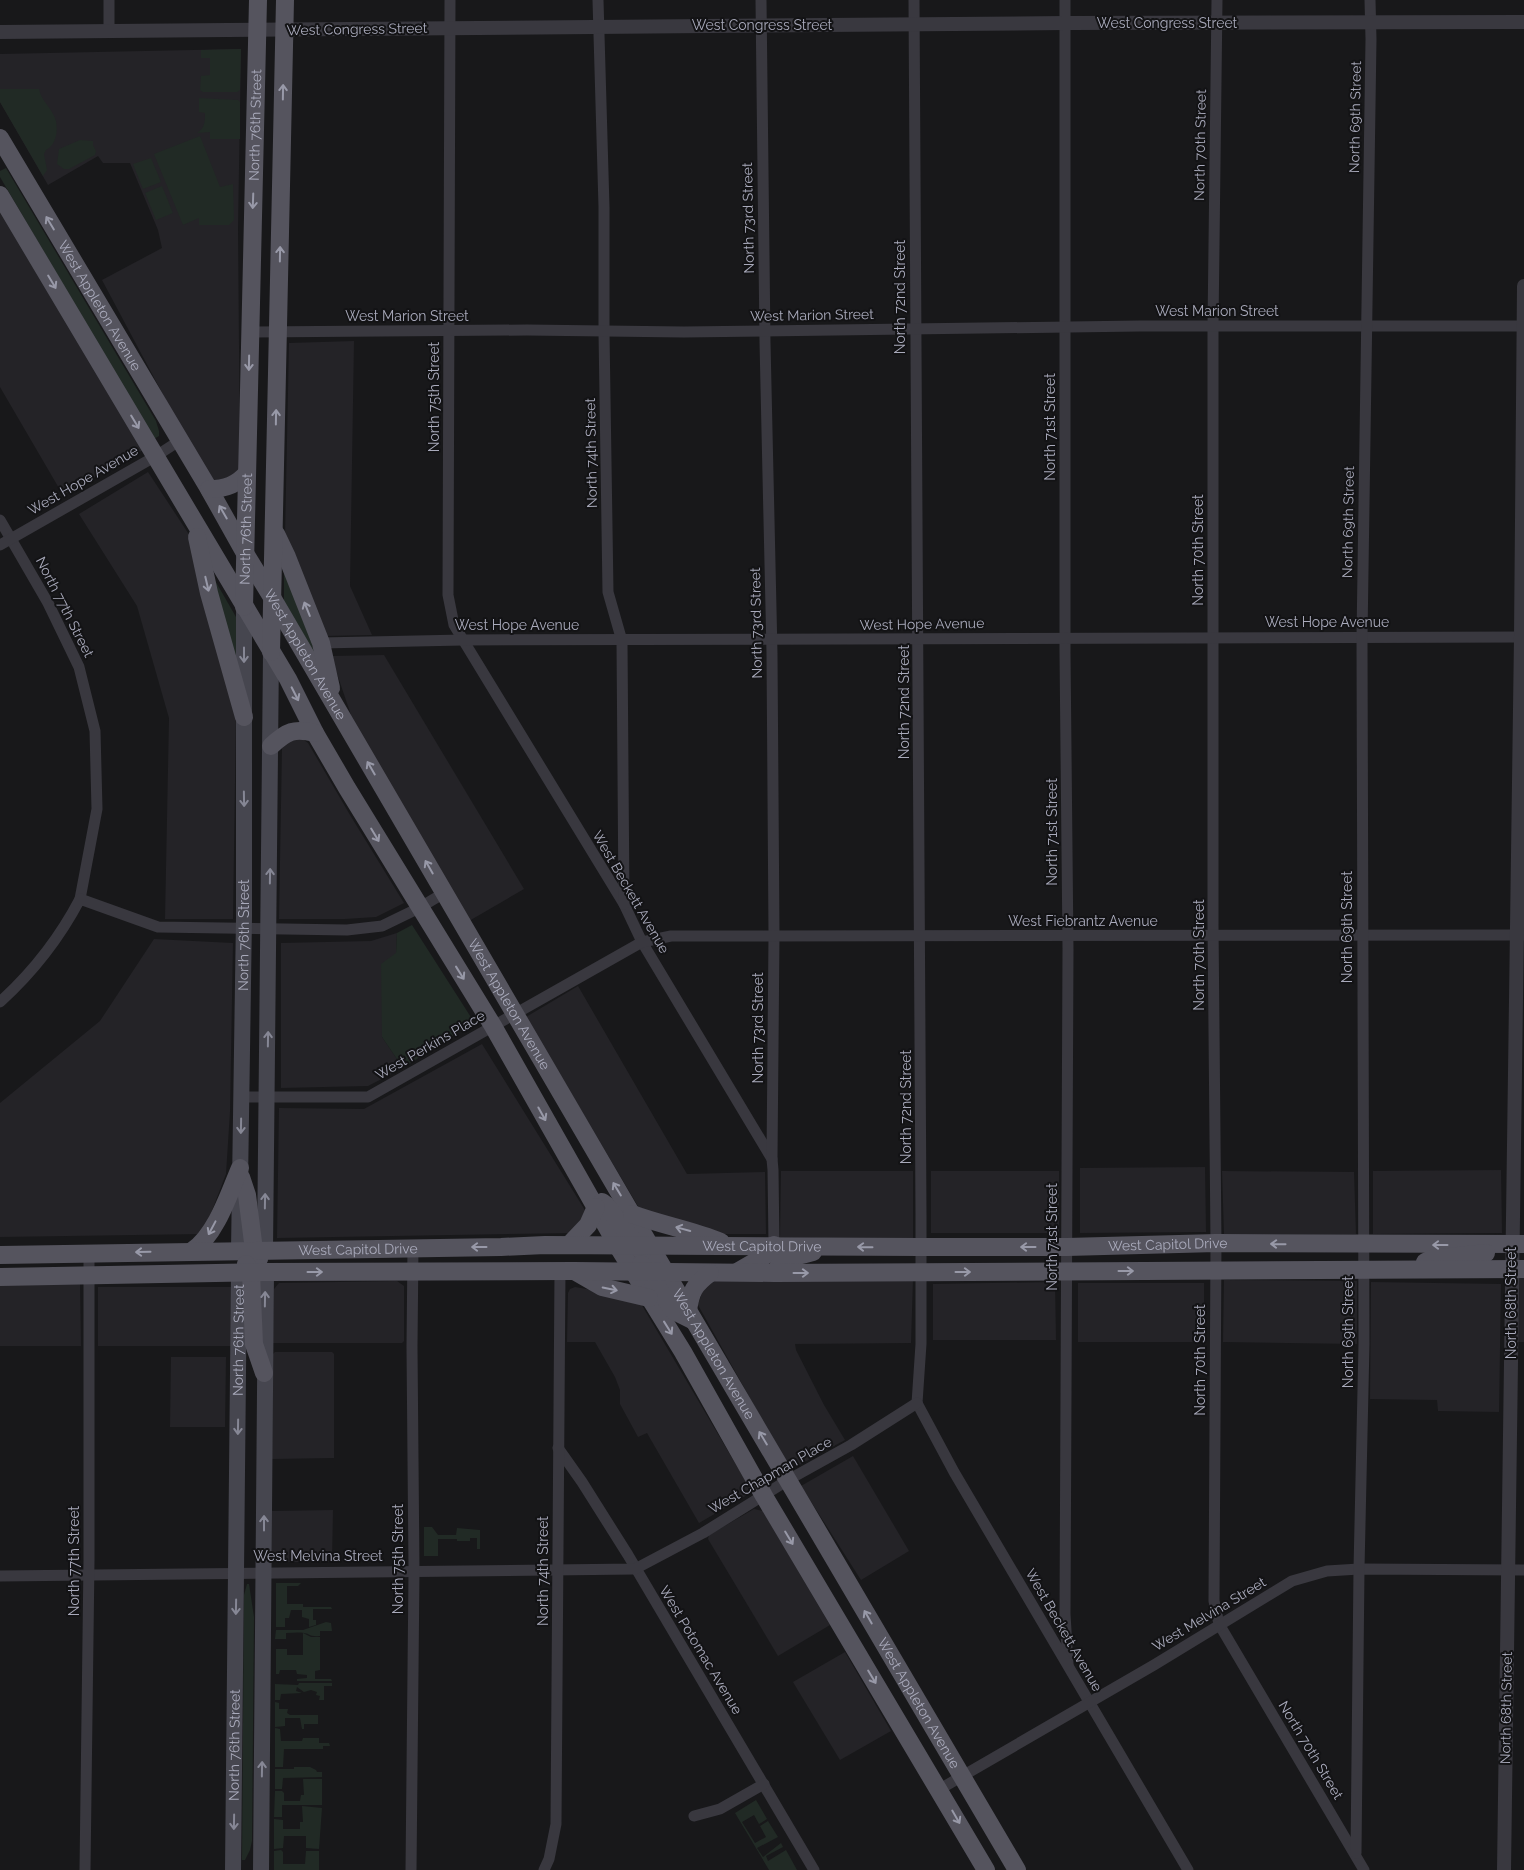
<svg xmlns="http://www.w3.org/2000/svg" width="1524" height="1870" viewBox="0 0 1524 1870" font-family="Raleway,sans-serif">
	<rect width="100%" height="100%" fill="#18181a"/>
	<!-- built -->
	<g fill="#242327">
		<path d="M241,49L238,228L240,463L239,471L218,483L207,477L102,280L162,248L158,230L130,163H103L98,156L48,185L0,102V54Z"/>
		<path d="M0,197L145,449L63,495L0,387Z"/>
		<path d="M354,341L350,586L372,635L324,636L285,536L289,343Z"/>
		<path d="M148,472L190,536L236,714L233,919H165L169,718L137,606L79,514Z"/>
		<path d="M384,655L524,889L469,921L391,791L351,715L331,656Z"/>
		<path d="M298,736L308,743L350,815L404,903L376,917L345,919H279L282,748L287,740Z"/>
		<path d="M397,933L396,953L382,1037L403,1068L368,1086L281,1088V943L371,941Z"/>
		<path d="M154,939L233,943L230,1112L226,1174L203,1234L0,1237V1103L100,1021Z"/>
		<path d="M578,986L687,1174L765,1172L766,1234H720L642,1213L526,1017Z"/>
		<path d="M482,1044L588,1215L575,1233L277,1238L279,1108L364,1109Z"/>
		<path d="M1205,1167L1206,1232L1080,1233V1168Z"/>
		<path d="M1501,1170L1502,1233L1373,1234V1171Z"/>
		<path d="M781,1171H913V1240L780,1237Z"/>
		<rect x="931" y="1171" width="128" height="62"/>
		<path d="M1222,1171L1354,1172L1356,1234H1224Z"/>
		<rect x="1516" y="1274" width="8" height="68"/>
		<path d="M712,1279H913L911,1343L795,1344L796,1350L824,1405L845,1440L790,1470L698,1305L705,1284Z"/>
		<path d="M1224,1280L1357,1281V1344L1223,1342Z"/>
		<path d="M397,1281L404,1286V1341L402,1343H273L274,1289L279,1283Z"/>
		<path d="M1055,1282L1056,1340H933V1284Z"/>
		<path d="M1371,1282L1501,1284L1499,1412L1438,1411L1437,1400L1370,1399Z"/>
		<rect x="1078" y="1283" width="126" height="59"/>
		<path d="M80,1284L81,1346H0V1285Z"/>
		<rect x="98" y="1287" width="134" height="59"/>
		<path d="M575,1287L634,1297L640,1302L748,1485L749,1490L747,1495L699,1523L647,1433L638,1437L620,1404V1390L615,1377L595,1342H567L568,1293L570,1289Z"/>
		<path d="M275,1352H332L334,1354V1458L272,1459L273,1354Z"/>
		<path d="M171,1357H226L225,1427H170Z"/>
		<path d="M853,1456L909,1551L861,1580L801,1486Z"/>
		<path d="M754,1509L763,1511L830,1625L778,1656L708,1539L709,1535Z"/>
		<path d="M333,1510L332,1560L331,1562H280L274,1560L272,1555V1511Z"/>
		<path d="M845,1652L891,1731L840,1760L793,1682Z"/>
	</g>
	<!-- green -->
	<g fill="#212a25">
		<path d="M241,49L240,90L237,92H203L200,90L201,76L210,75V58H201V50Z"/>
		<path d="M0,89H39C41,101 53,109 56,121C58,132 56,145 46,150L44,154L47,170L43,176L0,102Z"/>
		<path d="M199,98L238,100L240,102V139H210V132L197,133C205,128 205,121 205,113L199,112Z"/>
		<path d="M200,136L220,187L233,184L234,220L229,225H199V218L183,225L154,154Z"/>
		<path d="M80,140L93,141V145L96,151L95,155L69,169H64L57,164L59,149Z"/>
		<path d="M151,158L161,182L143,189L133,164Z"/>
		<path d="M6,168L156,421L159,431V436L154,439L0,177V171Z"/>
		<path d="M162,186L173,213L156,220L145,193Z"/>
		<path d="M284,568L320,666L284,605Z"/>
		<path d="M209,570L236,617V670Z"/>
		<path d="M412,925L474,1022L403,1068L382,1037L381,964L396,953L397,933Z"/>
		<path d="M424,1527H432L438,1535H456L457,1528L480,1530V1549H477V1538H470V1541H457V1539H438V1556H424Z"/>
		<path d="M276,1583H301L298,1586H287V1604H303V1607H331L332,1609H313V1620H316V1625L309,1627V1619L302,1617V1610H291L289,1618H285V1627H276Z"/>
		<path d="M247,1584H249L254,1617L252,1841L250,1850L245,1860H242L244,1595Z"/>
		<path d="M326,1622L331,1623L332,1631H320V1636C309,1637 311,1634 304,1633C298,1632 292,1633 286,1633V1639H275L276,1630H303Z"/>
		<path d="M303,1633L311,1637H320V1670L315,1671V1679H331L332,1681H297V1679L307,1678V1675L297,1674L296,1670H280L279,1674H276V1649H287V1655H303Z"/>
		<path d="M299,1683H332V1686H324V1700H319L320,1696L316,1695L317,1692L311,1690L304,1692L297,1687L296,1691L302,1693L281,1694L280,1700H275V1684L298,1685Z"/>
		<path d="M275,1702L279,1703V1709H288L287,1713L290,1715H318V1724H304V1729H302L300,1718H285V1726L275,1727Z"/>
		<path d="M275,1728L280,1729L281,1741H302L303,1738H319V1743H329L330,1746H323V1749H284L283,1767H275Z"/>
		<path d="M294,1767H310L316,1770L317,1772H322V1777L283,1778L282,1789H275V1769H294Z"/>
		<path d="M303,1779H322V1805H282V1817H274L275,1791H282L284,1793V1801H300L301,1795H304Z"/>
		<path d="M756,1800L767,1819L759,1824L754,1815L742,1822L755,1843L766,1837L760,1826L768,1821L778,1837L757,1848L763,1857L781,1843L783,1847L766,1856L768,1861L786,1850L797,1870H769L735,1813Z"/>
		<path d="M302,1806L322,1808L319,1849L306,1848V1836H284L283,1848L274,1849V1819L283,1820V1829H300V1822H303Z"/>
		<path d="M281,1850L283,1852V1864H305L306,1851H319V1870H274V1851Z"/>
	</g>
	<g fill="none" stroke-linecap="round" stroke-linejoin="round">
		<!-- minor -->
		<g stroke="#39383f" stroke-width="11">
			<path d="M109,0V30"/>
			<path d="M450,0L448,595L454,625L624,904L642,942L772,1159"/>
			<path d="M598,0L604,207V332L608,592L622,641L624,904"/>
			<path d="M761,0L765,342L772,653L774,935L772,1159L773,1170L774,1245"/>
			<path d="M914,0L921,1215V1344L917,1403"/>
			<path d="M1065,0V652L1068,949L1065,1614L1068,1664"/>
			<path d="M1217,0L1213,326V924L1216,1243L1214,1601L1219,1624L1364,1870"/>
			<path d="M250,332L527,330L684,332L1140,326H1524"/>
			<path d="M0,520L48,603L79,667L95,731L97,809L80,899"/>
			<path d="M0,545L156,456L179,441"/>
			<path d="M321,643L463,640L1524,637"/>
			<path d="M0,1002C33,972 59,939 80,899L158,927L347,930L382,926L419,908L444,893"/>
			<path d="M242,1097H368L642,942L671,936H699L1524,935"/>
			<path d="M917,1403L954,1472L1188,1870"/>
			<path d="M558,1448L582,1482L628,1555L814,1870"/>
			<path d="M0,1576L635,1569L703,1533L788,1480L851,1445L917,1403"/>
			<path d="M940,1789L1154,1665L1292,1581L1327,1571L1359,1569L1524,1570"/>
			<path d="M694,1816L720,1809L764,1784"/>
			<path d="M1356,1853L1359,1569L1364,1344L1362,637L1371,39L1370,0"/>
			<path d="M85,1870L89,1560V1253"/>
			<path d="M411,1870L414,1571L412,1347L413,1247"/>
			<path d="M544,1870L549,1859L556,1824L560,1271"/>
		</g>
		<!-- tertiary -->
		<g stroke="#39383f" stroke-width="14">
			<path d="M0,32L1066,23L1524,22"/>
			<path d="M1504,1870L1521,637L1524,286"/>
		</g>
		<!-- secondary -->
		<g stroke="#46464f" stroke-width="16">
			<path id="s1" d="M239,1250L244,917V607"/>
			<path d="M265,1250L271,653"/>
			<path id="s2" d="M233,1870L239,1273"/>
			<path d="M261,1870L266,1272"/>
		</g>
		<!-- primary -->
		<g stroke="#55545e" stroke-width="18">
			<path id="s3" d="M0,138L209,489L246,555L273,599L659,1261L1017,1870"/>
			<path d="M0,195L288,679L315,733L347,788L493,1026L617,1245L683,1352L764,1496L986,1870"/>
			<path d="M209,489C225,489 237,485 247,473"/>
			<path d="M276,534L287,557L321,643L331,688"/>
			<path d="M197,537L209,593L244,717"/>
			<path id="s4" d="M244,607L258,0"/>
			<path d="M271,652L285,0"/>
			<path d="M271,746C287,731 294,728 315,733"/>
			<path d="M241,1177L247,1195L254,1250L259,1259"/>
			<path d="M602,1202L606,1205L642,1252"/>
			<path d="M632,1214C661,1225 692,1230 721,1242"/>
			<path d="M569,1245L588,1225L596,1207"/>
			<path d="M192,1251C216,1235 229,1194 240,1168"/>
			<path id="s5" d="M0,1255L501,1247L545,1245L921,1247H1067L1216,1243L1524,1244"/>
			<path d="M1425,1262L1431,1259L1486,1253"/>
			<path d="M246,1264L251,1273L254,1344L264,1373"/>
			<path d="M641,1264L674,1311L694,1321"/>
			<path d="M576,1272L602,1287L649,1298"/>
			<path d="M737,1272L768,1254L774,1245"/>
			<path d="M775,1273C783,1254 795,1258 813,1252"/>
			<path d="M0,1277L266,1272L574,1271L775,1273L1524,1269"/>
			<path d="M688,1310C691,1291 694,1285 710,1273"/>
		</g>
	</g>
	<!-- one-way arrows -->
	<defs><path id="oneway-shaft" d="M-6 0H5M1.5-3L5.5 0L1.5 3" fill="none" stroke-width="1.6" stroke-linecap="round" stroke-linejoin="round" transform="scale(1.25)"/></defs>
	<g stroke="#9899a8">
		<use href="#oneway-shaft" transform="translate(283 92) rotate(-89)"/>
		<use href="#oneway-shaft" transform="translate(253 201) rotate(92)"/>
		<use href="#oneway-shaft" transform="translate(50 223) rotate(-121)"/>
		<use href="#oneway-shaft" transform="translate(280 254) rotate(-89)"/>
		<use href="#oneway-shaft" transform="translate(52 282) rotate(59)"/>
		<use href="#oneway-shaft" transform="translate(249 363) rotate(91)"/>
		<use href="#oneway-shaft" transform="translate(276 417) rotate(-89)"/>
		<use href="#oneway-shaft" transform="translate(135 422) rotate(59)"/>
		<use href="#oneway-shaft" transform="translate(223 512) rotate(-120)"/>
		<use href="#oneway-shaft" transform="translate(207 584) rotate(77)"/>
		<use href="#oneway-shaft" transform="translate(307 609) rotate(-112)"/>
		<use href="#oneway-shaft" transform="translate(295 694) rotate(63)"/>
		<use href="#oneway-shaft" transform="translate(371 768) rotate(-120)"/>
		<use href="#oneway-shaft" transform="translate(375 835) rotate(59)"/>
		<use href="#oneway-shaft" transform="translate(429 867) rotate(-120)"/>
		<use href="#oneway-shaft" transform="translate(460 973) rotate(58)"/>
		<use href="#oneway-shaft" transform="translate(542 1114) rotate(61)"/>
		<use href="#oneway-shaft" transform="translate(617 1189) rotate(-121)"/>
		<use href="#oneway-shaft" transform="translate(212 1228) rotate(118)"/>
		<use href="#oneway-shaft" transform="translate(683 1229) rotate(-165)"/>
		<use href="#oneway-shaft" transform="translate(1278 1244) rotate(-179)"/>
		<use href="#oneway-shaft" transform="translate(1440 1245) rotate(180)"/>
		<use href="#oneway-shaft" transform="translate(479 1247) rotate(-180)"/>
		<use href="#oneway-shaft" transform="translate(865 1247) rotate(-179)"/>
		<use href="#oneway-shaft" transform="translate(1028 1247) rotate(180)"/>
		<use href="#oneway-shaft" transform="translate(143 1252) rotate(179)"/>
		<use href="#oneway-shaft" transform="translate(1126 1271)"/>
		<use href="#oneway-shaft" transform="translate(315 1272)"/>
		<use href="#oneway-shaft" transform="translate(963 1272)"/>
		<use href="#oneway-shaft" transform="translate(801 1273)"/>
		<use href="#oneway-shaft" transform="translate(610 1289) rotate(12)"/>
		<use href="#oneway-shaft" transform="translate(668 1328) rotate(58)"/>
		<use href="#oneway-shaft" transform="translate(763 1438) rotate(-121)"/>
		<use href="#oneway-shaft" transform="translate(789 1538) rotate(59)"/>
		<use href="#oneway-shaft" transform="translate(868 1617) rotate(-120)"/>
		<use href="#oneway-shaft" transform="translate(872 1677) rotate(59)"/>
		<use href="#oneway-shaft" transform="translate(956 1817) rotate(60)"/>
	</g>
	<g stroke="#868795">
		<use href="#oneway-shaft" transform="translate(244 655) rotate(90)"/>
		<use href="#oneway-shaft" transform="translate(244 799) rotate(89)"/>
		<use href="#oneway-shaft" transform="translate(270 876) rotate(-89)"/>
		<use href="#oneway-shaft" transform="translate(268 1039) rotate(-89)"/>
		<use href="#oneway-shaft" transform="translate(241 1126) rotate(91)"/>
		<use href="#oneway-shaft" transform="translate(265 1201) rotate(-89)"/>
		<use href="#oneway-shaft" transform="translate(265 1299) rotate(-89)"/>
		<use href="#oneway-shaft" transform="translate(238 1427) rotate(91)"/>
		<use href="#oneway-shaft" transform="translate(264 1523) rotate(-90)"/>
		<use href="#oneway-shaft" transform="translate(236 1607) rotate(91)"/>
		<use href="#oneway-shaft" transform="translate(262 1769) rotate(-89)"/>
		<use href="#oneway-shaft" transform="translate(234 1822) rotate(91)"/>
	</g>
	<g text-anchor="middle" stroke-width="4" stroke-linejoin="round" paint-order="stroke">
		<!-- street labels -->
		<g font-size="14" fill="#a9aabb" stroke="#131315">
			<text x="1167" y="28">West Congress Street</text>
			<text x="762" y="30">West Congress Street</text>
			<text transform="translate(357 29) rotate(-1)" y="5">West Congress Street</text>
			<text transform="translate(1355 117) rotate(-89)" y="5">North 69th Street</text>
			<text dy="5" stroke="none"><textPath href="#s4" startOffset="482">North 76th Street</textPath></text>
			<text transform="translate(1200 145) rotate(-89)" y="5">North 70th Street</text>
			<text transform="translate(748 218) rotate(-91)" y="5">North 73rd Street</text>
			<text transform="translate(900 297) rotate(-90)" y="5">North 72nd Street</text>
			<text dy="5" stroke="none"><textPath href="#s3" startOffset="195">West Appleton Avenue</textPath></text>
			<text x="1217" y="316">West Marion Street</text>
			<text transform="translate(812 315) rotate(-1)" y="5">West Marion Street</text>
			<text x="407" y="321">West Marion Street</text>
			<text transform="translate(434 397) rotate(-90)" y="5">North 75th Street</text>
			<text transform="translate(1050 427) rotate(-90)" y="5">North 71st Street</text>
			<text transform="translate(591 453) rotate(-91)" y="5">North 74th Street</text>
			<text transform="translate(83 480) rotate(-30)" y="5">West Hope Avenue</text>
			<text transform="translate(1348 522) rotate(-89)" y="5">North 69th Street</text>
			<text dy="5" stroke="none"><textPath href="#s4" startOffset="78">North 76th Street</textPath></text>
			<text transform="translate(1198 550) rotate(-90)" y="5">North 70th Street</text>
			<text transform="translate(65 607) rotate(63)" y="5">North 77th Street</text>
			<text x="1327" y="627">West Hope Avenue</text>
			<text transform="translate(756 623) rotate(-91)" y="5">North 73rd Street</text>
			<text transform="translate(922 624) rotate(-1)" y="5">West Hope Avenue</text>
			<text x="517" y="630">West Hope Avenue</text>
			<text dy="5" stroke="none"><textPath href="#s3" startOffset="600">West Appleton Avenue</textPath></text>
			<text transform="translate(904 702) rotate(-90)" y="5">North 72nd Street</text>
			<text transform="translate(1052 832) rotate(-90)" y="5">North 71st Street</text>
			<text transform="translate(631 892) rotate(60)" y="5">West Beckett Avenue</text>
			<text x="1083" y="926">West Fiebrantz Avenue</text>
			<text transform="translate(1347 927) rotate(-90)" y="5">North 69th Street</text>
			<text dy="5" stroke="none"><textPath href="#s1" startOffset="315">North 76th Street</textPath></text>
			<text transform="translate(1199 955) rotate(-90)" y="5">North 70th Street</text>
			<text dy="5" stroke="none"><textPath href="#s3" startOffset="1005">West Appleton Avenue</textPath></text>
			<text transform="translate(758 1028) rotate(-90)" y="5">North 73rd Street</text>
			<text transform="translate(430 1045) rotate(-30)" y="5">West Perkins Place</text>
			<text transform="translate(906 1107) rotate(-90)" y="5">North 72nd Street</text>
			<text transform="translate(1052 1237) rotate(-90)" y="5">North 71st Street</text>
			<text dy="5" stroke="none"><textPath href="#s5" startOffset="1168">West Capitol Drive</textPath></text>
			<text dy="5" stroke="none"><textPath href="#s5" startOffset="762">West Capitol Drive</textPath></text>
			<text dy="5" stroke="none"><textPath href="#s5" startOffset="358">West Capitol Drive</textPath></text>
			<text transform="translate(1511 1303) rotate(-90)" y="5">North 68th Street</text>
			<text transform="translate(1348 1332) rotate(-90)" y="5">North 69th Street</text>
			<text dy="5" stroke="none"><textPath href="#s2" startOffset="530">North 76th Street</textPath></text>
			<text dy="5" stroke="none"><textPath href="#s3" startOffset="1410">West Appleton Avenue</textPath></text>
			<text transform="translate(1200 1360) rotate(-90)" y="5">North 70th Street</text>
			<text transform="translate(770 1475) rotate(-30)" y="5">West Chapman Place</text>
			<text x="318" y="1561">West Melvina Street</text>
			<text transform="translate(398 1559) rotate(-90)" y="5">North 75th Street</text>
			<text transform="translate(74 1561) rotate(-90)" y="5">North 77th Street</text>
			<text transform="translate(543 1571) rotate(-90)" y="5">North 74th Street</text>
			<text transform="translate(1209 1614) rotate(-31)" y="5">West Melvina Street</text>
			<text transform="translate(1064 1630) rotate(60)" y="5">West Beckett Avenue</text>
			<text transform="translate(701 1650) rotate(59)" y="5">West Potomac Avenue</text>
			<text dy="5" stroke="none"><textPath href="#s3" startOffset="1815">West Appleton Avenue</textPath></text>
			<text transform="translate(1506 1708) rotate(-89)" y="5">North 68th Street</text>
			<text dy="5" stroke="none"><textPath href="#s2" startOffset="125">North 76th Street</textPath></text>
			<text transform="translate(1311 1750) rotate(59)" y="5">North 70th Street</text>
		</g>
	</g>
</svg>
